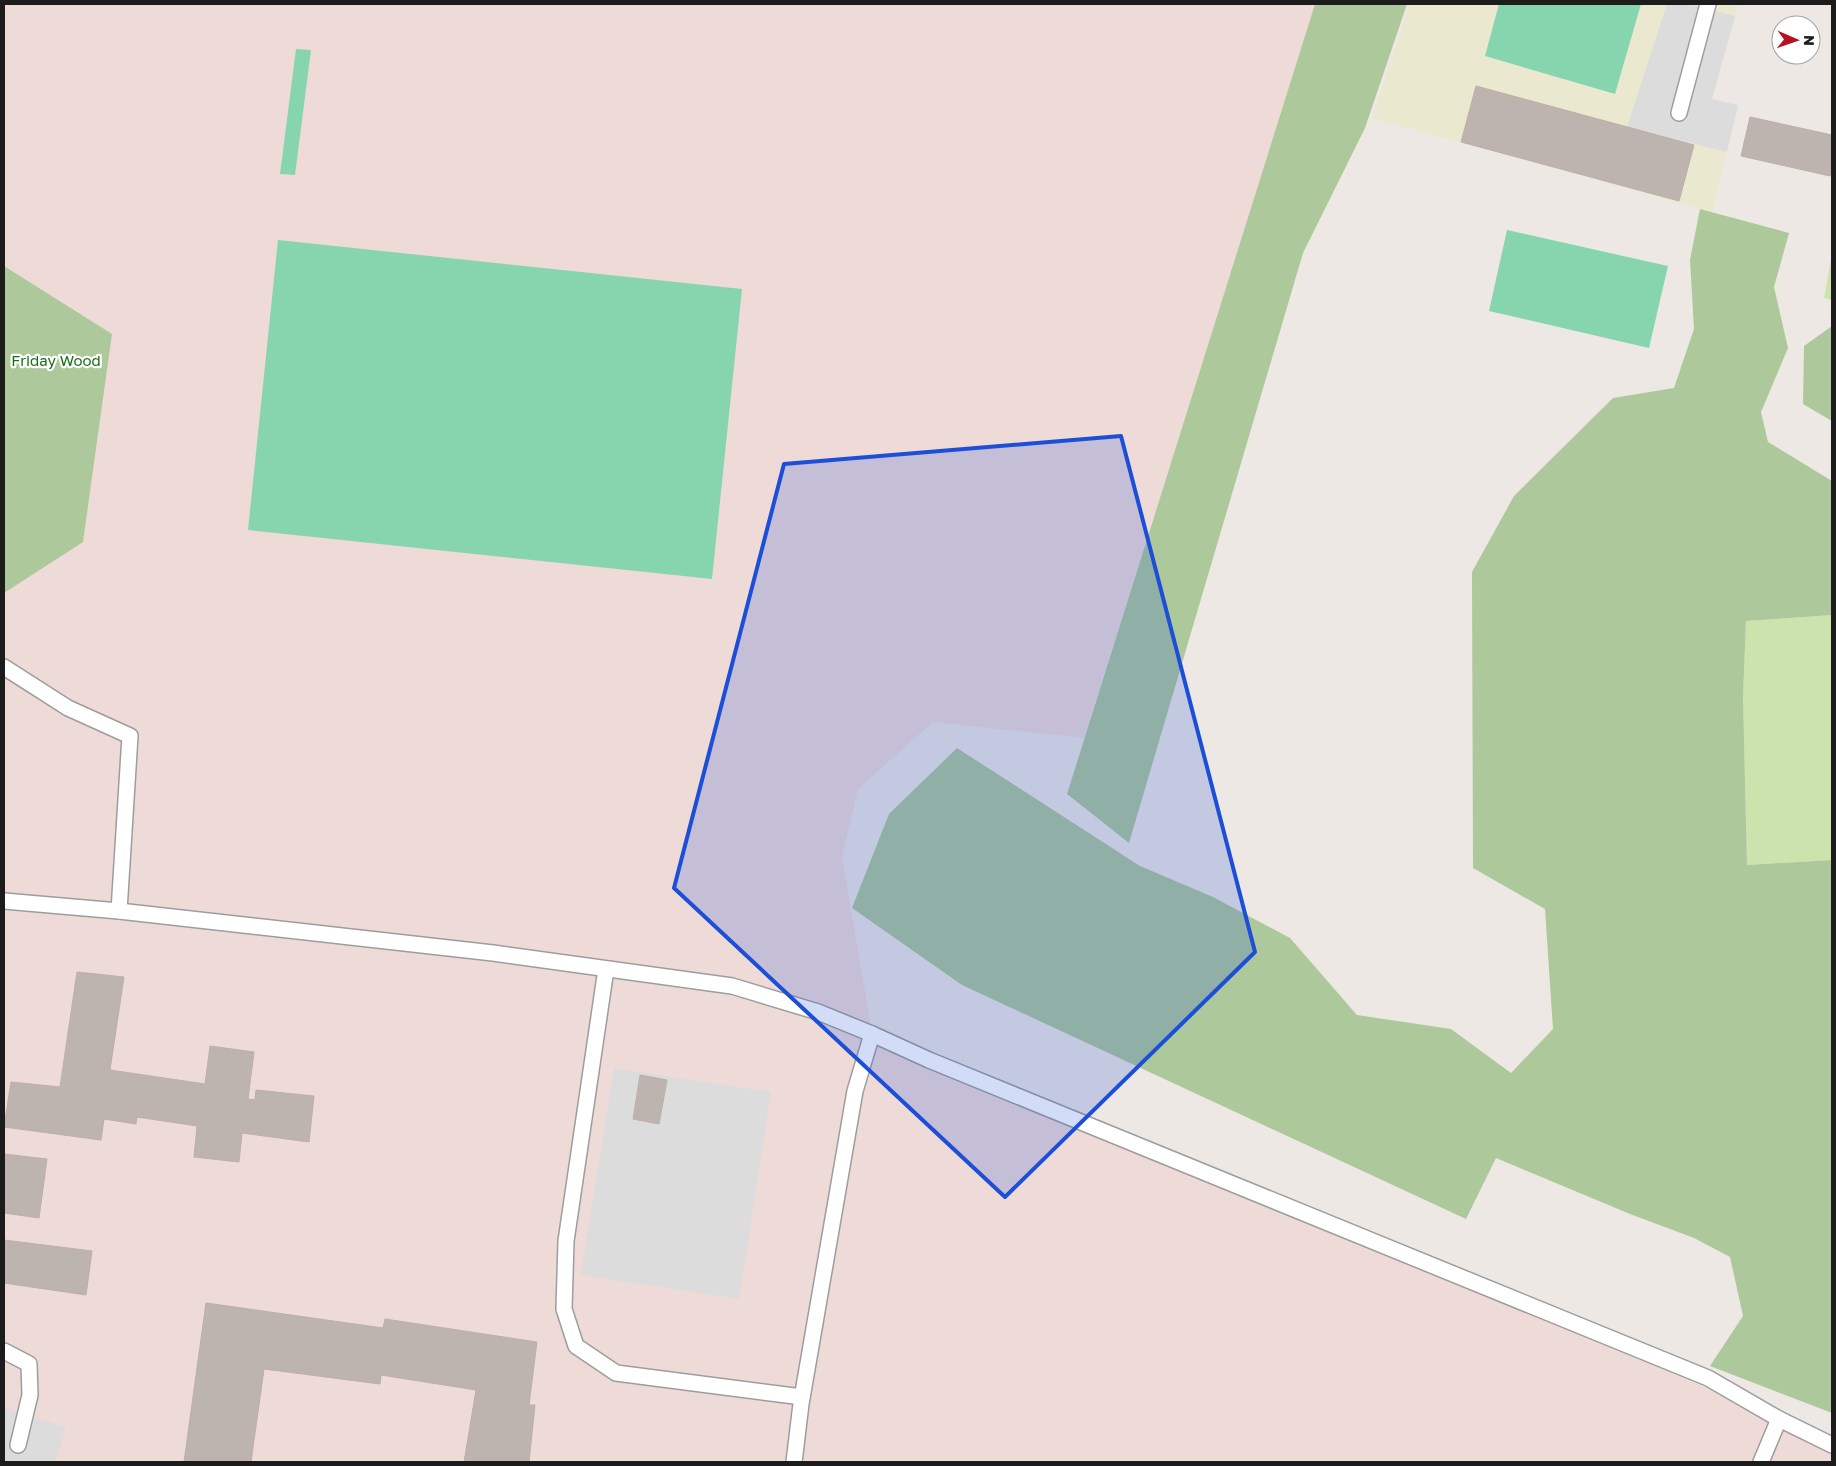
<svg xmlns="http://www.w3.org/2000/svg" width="1836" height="1466" viewBox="0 0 1836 1466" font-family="'Golos Text',sans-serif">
	<rect width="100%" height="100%" fill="#ede8e3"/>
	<!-- military -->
	<path fill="#eedbd7" d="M4,4H1315L1084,738L933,722L858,789L842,857L872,1033L1779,1419L1832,1447V1462H4V593L83,541L112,334L4,266Z"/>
	<!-- farmland -->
	<path fill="#eae9cf" d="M1410,4H1739L1712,99L1738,105L1712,212L1372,118Z"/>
	<!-- grass -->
	<g fill="#cde3ad">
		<path d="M1832,254V300L1824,298Z"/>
		<path d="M1832,615V860L1747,865L1743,697L1746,621Z"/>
	</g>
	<!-- forest -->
	<g fill="#adc89b">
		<path d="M1315,4H1407L1365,128L1303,253L1129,843L1067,794Z"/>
		<path d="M1700,209L1789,233L1774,287L1788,348L1761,412L1768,442L1832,481V615L1746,621L1743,697L1747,865L1832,860V1413L1710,1366L1743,1316L1730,1257L1694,1238L1630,1214L1496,1158L1466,1219L962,985L852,908L889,814L957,748L1140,866L1213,897L1290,938L1357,1015L1451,1029L1511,1073L1553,1029L1545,909L1473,868L1472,572L1514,496L1613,398L1674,388L1694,329L1690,260Z"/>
		<path d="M4,266L112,334L83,542L4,593Z"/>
		<path d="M1832,326V421L1803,404L1804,346Z"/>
	</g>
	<!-- pitch -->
	<g fill="#87d5af">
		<path d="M1499,4H1641L1615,94L1485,56Z"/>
		<path d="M296,49L311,50L295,175L280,174Z"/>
		<path d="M1507,230L1668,266L1649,348L1489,311Z"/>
		<path d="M278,240L742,289L712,579L248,530Z"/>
	</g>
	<!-- parking -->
	<g fill="#dcdcdc">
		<path d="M1667,4H1688L1735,16L1712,99L1738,105L1727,152L1627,127Z"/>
		<path d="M614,1068L771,1092L739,1299L581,1275Z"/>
		<path d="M4,1408L66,1427L55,1462H4Z"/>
	</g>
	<!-- building -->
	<g fill="#bdb4b0" stroke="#bdaea7">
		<path d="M1476,86L1694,145L1679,201L1461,142Z"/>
		<path d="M1750,117L1832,135V167L1830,176L1741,156Z"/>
		<path d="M77,972L124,977L110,1070L205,1084L210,1046L254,1052L248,1099L255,1100L256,1090L314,1096L309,1142L242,1133L239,1162L194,1157L197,1126L137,1117L136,1124L104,1119L101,1140L4,1127L11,1082L60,1087Z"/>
		<path d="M640,1075L667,1080L659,1124L633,1119Z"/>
		<path d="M4,1154L47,1159L39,1218L4,1213Z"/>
		<path d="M4,1240L92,1251L86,1295L4,1283Z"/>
		<path d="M206,1303L383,1328L385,1319L537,1342L529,1405H535L529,1462H464L476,1390L381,1375L380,1384L264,1369L251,1462H184Z"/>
	</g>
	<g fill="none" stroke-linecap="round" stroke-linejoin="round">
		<!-- lane casing -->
		<g stroke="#9d9d9d" stroke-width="18">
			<g id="lane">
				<path d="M1679,113L1708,4"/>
				<path d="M4,667L68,708L130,736L119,911"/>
				<path d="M4,901L119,911L493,953L732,986L818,1012L872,1034L929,1060L1708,1378L1779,1419L1832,1445"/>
				<path d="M606,969L566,1241L564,1309L576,1346L616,1373L802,1397"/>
				<path d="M4,1351L29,1364L30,1395L18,1445"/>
				<path d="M794,1462L801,1404L855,1091L872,1034"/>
				<path d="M1761,1462L1779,1419"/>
			</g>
		</g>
		<!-- lane -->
		<use href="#lane" stroke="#fff" stroke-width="15"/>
	</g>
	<!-- marked area -->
	<path fill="#1d4ed8" fill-opacity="0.2" stroke="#1d4ed8" stroke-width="4" stroke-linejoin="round" d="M1121,436L1255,952L1005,1197L674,888L784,464Z"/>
	<g text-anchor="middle" stroke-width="4.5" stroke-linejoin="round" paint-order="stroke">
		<!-- park labels -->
		<g font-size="15" fill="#177015" stroke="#fff">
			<text x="56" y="366">Friday Wood</text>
		</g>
	</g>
	<!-- border -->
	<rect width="1836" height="1466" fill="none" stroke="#1c1c1c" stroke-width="10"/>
	<!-- north arrow -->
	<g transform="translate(1796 40) rotate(92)"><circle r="24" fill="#ffffff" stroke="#a4a4a4"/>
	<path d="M0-4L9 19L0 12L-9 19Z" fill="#b71223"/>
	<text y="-8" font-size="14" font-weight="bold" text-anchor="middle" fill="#1c1c1c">N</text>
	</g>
</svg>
